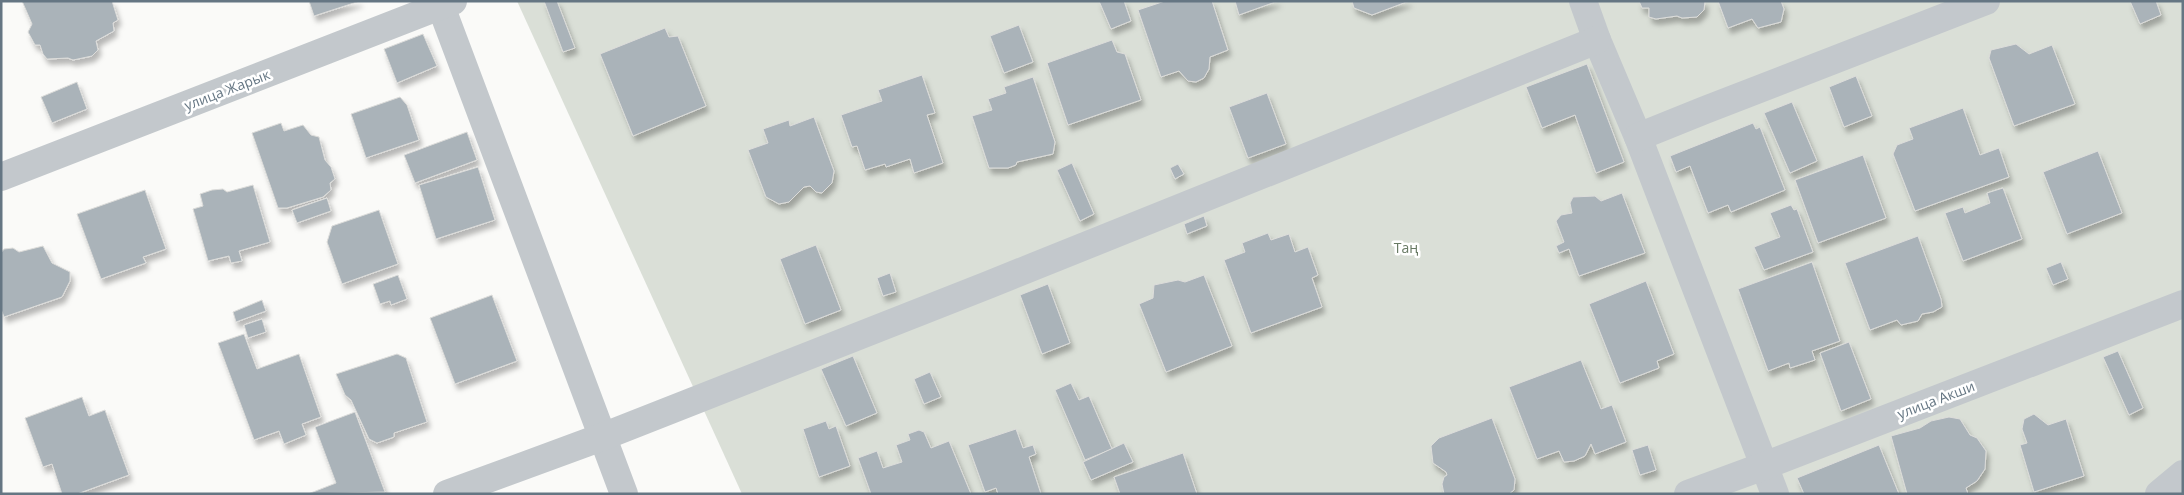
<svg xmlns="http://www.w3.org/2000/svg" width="2184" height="495" viewBox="0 0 2184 495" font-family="'Open Sans',sans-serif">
	<defs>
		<filter id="shadow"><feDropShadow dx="3" dy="5.5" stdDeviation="2.5" flood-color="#0004"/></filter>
	</defs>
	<rect width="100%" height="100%" fill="#fafaf8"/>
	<!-- green -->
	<path fill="#dadfd7" d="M517,1H2183V494H742Z"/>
	<!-- building -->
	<g fill="#aab3b9" stroke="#dcdcda" filter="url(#shadow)">
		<path d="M22,1H112L118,20L113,23L114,31L96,41L98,50L92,56L73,60L68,58L47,59L43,54L40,45H35L28,32L32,24Z"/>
		<path d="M309,1H360L314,16Z"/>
		<path d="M544,1H557L575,48L563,52Z"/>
		<path d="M1099,1H1124L1131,21L1111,29Z"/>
		<path d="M1165,1H1212L1228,50L1210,57L1209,69L1204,78L1196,82L1188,81L1179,71L1161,77L1138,10Z"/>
		<path d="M1235,1H1278L1239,15Z"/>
		<path d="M1352,1H1409L1372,15L1354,8Z"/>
		<path d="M1639,1H1705L1704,10L1697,17L1682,18L1677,16L1656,19L1649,17V8H1642Z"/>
		<path d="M1718,1H1781L1784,9L1781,22L1758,28L1752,19L1728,28Z"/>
		<path d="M2130,1H2156L2161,15L2140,24Z"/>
		<path d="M1019,25L1033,62L1004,73L990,36Z"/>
		<path d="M665,28L669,37L678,36L706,106L633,136L600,54Z"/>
		<path d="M423,34L437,66L397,83L384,49Z"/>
		<path d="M1112,40L1117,52L1125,54L1141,100L1068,125L1047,63Z"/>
		<path d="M2016,44L2029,54L2052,45L2075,104L2014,126L1989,58L1991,50Z"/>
		<path d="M1587,64L1624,162L1596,173L1575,115L1542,128L1526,87Z"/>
		<path d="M922,75L935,113L927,115L943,163L914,173L910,159L886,167L885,164L865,170L857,146L852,147L841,115L882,101L878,90Z"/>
		<path d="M1856,76L1872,116L1844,127L1829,87Z"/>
		<path d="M1033,77L1055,142L1053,154L1017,162L1016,165L1008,168H989L972,116L992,110L988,99L1006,93L1004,87Z"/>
		<path d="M77,82L87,109L52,123L41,97Z"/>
		<path d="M1267,93L1286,144L1248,158L1229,107Z"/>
		<path d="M400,97L407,105L419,140L366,158L351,114Z"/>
		<path d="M1792,102L1817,161L1790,173L1764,113Z"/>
		<path d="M1963,108L1980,155L1999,148L2009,177L1915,211L1893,154L1897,145L1913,139L1909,128Z"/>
		<path d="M814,117L834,171L832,183L822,193L816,192L810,186L804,187L789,202L779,204L766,197L748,150L768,143L763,129L789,120L790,126Z"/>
		<path d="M281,123L284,131L303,125L311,135L319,137L325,160L331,167L335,179L330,183L331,190L323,197L287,208H278L252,133Z"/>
		<path d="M1753,123L1756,129L1760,127L1785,190L1731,212L1728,205L1708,213L1690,166L1676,172L1670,156Z"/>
		<path d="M467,132L477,160L415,183L404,155Z"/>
		<path d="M2098,151L2122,213L2067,234L2043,172Z"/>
		<path d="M1863,155L1886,218L1818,243L1795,180Z"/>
		<path d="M1072,163L1094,214L1080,221L1057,170Z"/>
		<path d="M1178,164L1184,174L1175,179L1170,168Z"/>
		<path d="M478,167L495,220L436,239L419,185Z"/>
		<path d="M253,185L270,242L239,251L242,261L231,263L229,256L208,261L193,209L203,206L200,194L212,190L223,189L227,192Z"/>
		<path d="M2003,188L2022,239L1963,261L1945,213L1963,207L1965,213L1990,203L1987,193Z"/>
		<path d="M145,190L166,249L143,257L146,263L101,279L77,214Z"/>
		<path d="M1622,193L1645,253L1579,276L1569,249L1559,253L1556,246L1564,242L1556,221L1561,215L1572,213L1570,203L1573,197L1595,196L1601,201Z"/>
		<path d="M327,198L331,211L297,223L292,210Z"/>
		<path d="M1791,205L1794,210L1797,209L1813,252L1764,270L1754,247L1780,237L1770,213Z"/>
		<path d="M379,210L398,264L342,284L327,242L332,226Z"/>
		<path d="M1204,216L1207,226L1187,234L1184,224Z"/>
		<path d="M1268,233L1271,240L1289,234L1295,252L1308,247L1318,275L1312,278L1322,307L1251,333L1224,260L1245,252L1242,243Z"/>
		<path d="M1918,236L1941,299L1942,307L1933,312L1922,314L1918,321L1901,325L1897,320L1870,330L1845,263Z"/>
		<path d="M816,245L841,310L805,324L780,259Z"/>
		<path d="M43,246L52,263L70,272V281L62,297L4,317L1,309V253L4,249L13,248L19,252Z"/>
		<path d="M1812,262L1840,341L1812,351L1815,360L1790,368L1789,363L1768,371L1738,289Z"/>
		<path d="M2061,262L2068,279L2053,285L2046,268Z"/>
		<path d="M890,273L896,292L883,296L877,278Z"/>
		<path d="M398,275L407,299L391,305L390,301L380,304L373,284Z"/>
		<path d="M1204,275L1232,346L1166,372L1139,304L1153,298L1154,285L1178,280L1185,282Z"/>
		<path d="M1646,281L1674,354L1657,361L1659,368L1620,383L1589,304Z"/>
		<path d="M1048,284L1070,343L1042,354L1020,295Z"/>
		<path d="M492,295L517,361L455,384L430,318Z"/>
		<path d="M262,300L266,311L236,322L233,312Z"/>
		<path d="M262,319L266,332L248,338L244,325Z"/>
		<path d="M244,334L257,369L299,354L321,417L302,424L306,435L284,444L279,431L254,440L218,343Z"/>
		<path d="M1849,342L1871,399L1841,411L1820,353Z"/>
		<path d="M2118,351L2143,408L2129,415L2103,357Z"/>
		<path d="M397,354L406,358L427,422L394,433V437L377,443L369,439L351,400L345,395L336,374Z"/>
		<path d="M853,356L877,413L846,426L821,369Z"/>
		<path d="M1581,360L1601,409L1612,405L1626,442L1595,454L1591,444L1585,456L1574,461L1564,462L1559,451L1537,459L1509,387Z"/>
		<path d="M930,372L941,397L924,404L914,379Z"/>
		<path d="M1071,383L1079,400L1089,396L1112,449L1085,460L1055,390Z"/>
		<path d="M82,397L89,416L105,410L129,475L77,494H62L52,464L43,467L25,418Z"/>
		<path d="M355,412L385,492L308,494L336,483L315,427Z"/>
		<path d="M2034,414L2048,425L2066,419L2084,476L2034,492L2020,445L2027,443L2022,429L2024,419Z"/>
		<path d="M1949,417L1960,419L1970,435L1977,438L1986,451L1985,469L1977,481L1966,488L1968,494H1907L1891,436L1920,428L1931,421Z"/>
		<path d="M1492,418L1515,479L1514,490L1509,494H1444L1442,484L1444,477L1447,475L1446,472L1433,463L1431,446L1439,438Z"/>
		<path d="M826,421L829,429L836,426L850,466L819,477L803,429Z"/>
		<path d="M1016,429L1023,448L1033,445L1036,454L1029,457L1041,494H998L996,488L985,492L968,445Z"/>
		<path d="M919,430L924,432L931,448L949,441L971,494H871L858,458L877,451L883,468L902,462L896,445L910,440L908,434Z"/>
		<path d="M1124,443L1133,462L1091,480L1083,462Z"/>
		<path d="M1648,445L1656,470L1640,475L1632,450Z"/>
		<path d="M1879,445L1899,494H1804L1797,478Z"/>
		<path d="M1183,453L1197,494H1120L1114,477Z"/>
	</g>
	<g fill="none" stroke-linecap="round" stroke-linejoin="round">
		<!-- street -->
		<g stroke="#c3c8cc" stroke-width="28">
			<path d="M439,1L624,494"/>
			<path d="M1583,1L1597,40L1638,137L1775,494"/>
			<path d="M1638,137L1705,110L1986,1"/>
			<path d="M1,177L453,1"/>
			<path d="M447,494L602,437L988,285L1597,40"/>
			<path d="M1688,494L1764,466L2183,304"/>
			<path d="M2159,494L2183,474"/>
		</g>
	</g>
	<g text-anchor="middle" stroke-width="5" stroke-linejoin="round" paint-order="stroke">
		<!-- street labels -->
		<g font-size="14" fill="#657683" stroke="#fff">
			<text transform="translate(227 90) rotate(-21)" y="5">улица Жарык</text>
			<text transform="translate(1936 400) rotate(-21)" y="5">улица Акши</text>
		</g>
		<!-- park labels -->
		<g font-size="14" fill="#687a64" stroke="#fff">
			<text x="1406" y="253">Таң</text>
		</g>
	</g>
	<!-- border -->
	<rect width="2184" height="495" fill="none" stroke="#657683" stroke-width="5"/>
</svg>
